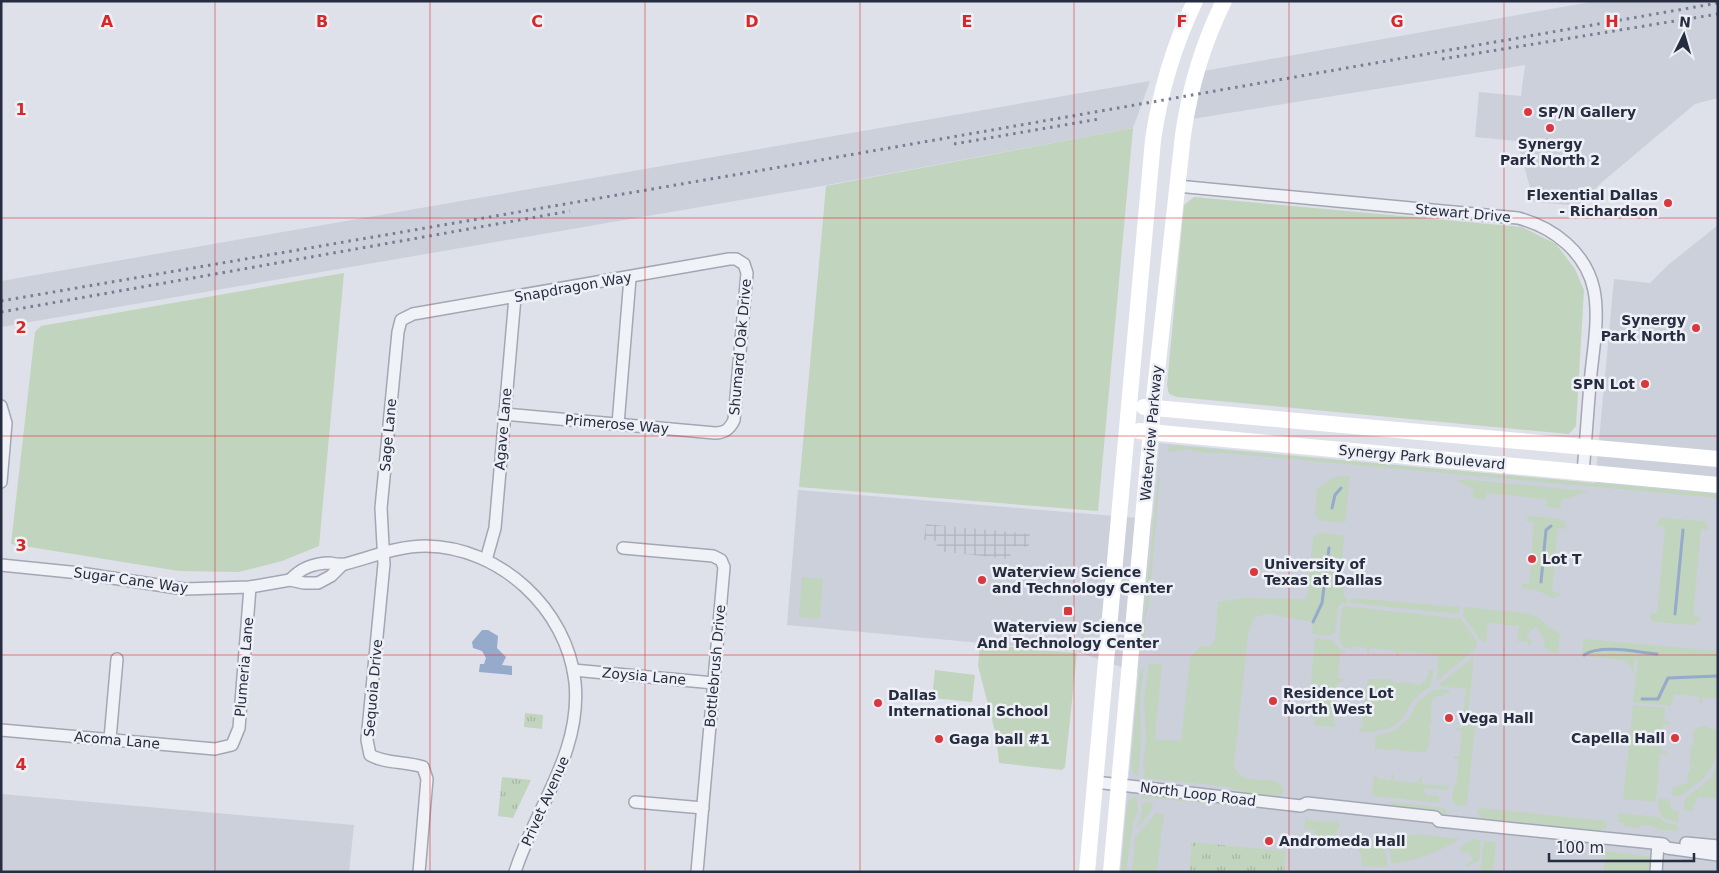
<svg xmlns="http://www.w3.org/2000/svg" width="1719" height="873" viewBox="0 0 1719 873" font-family="'DejaVu Sans',sans-serif">
	<defs>
		<pattern id="industrial-grid" width="8" height="8" patternUnits="userSpaceOnUse" patternTransform="scale(1.25)"><rect width="8" height="8" fill="#ccd0db"/><path d="M0 4h8M4 0v8" fill="none" stroke="#afb3bd"/></pattern>
		<pattern id="park-tufts" width="24" height="20" patternUnits="userSpaceOnUse" patternTransform="scale(1.25)"><rect width="24" height="20" fill="#c1d4be"/><path d="M3 7l-1-3M5 7V3M7 7l1-3M15 17l-1-3M17 17v-4M19 17l1-3" fill="none" stroke="#a6b6a4"/></pattern>
	</defs>
	<rect width="100%" height="100%" fill="#dee1e9"/>
	<!-- built -->
	<g fill="#ccd0db">
		<path d="M1596,1H1718V98L1695,104L1601,183L1579,206L1534,202L1517,141L1475,137L1479,92L1521,96L1525,65L1192,119L1204,71Z"/>
		<path d="M1150,81L1133,128L822,186L1,327V281Z"/>
		<path d="M1718,225V872H1120L1138,673L1078,652L787,625L798,490L1152,519L1159,443L1595,483L1614,279L1650,283L1668,265Z"/>
		<path d="M1,794L354,825L349,872H1Z"/>
	</g>
	<!-- industrial -->
	<path fill="url(#industrial-grid)" d="M926,524L1030,534L1029,547L1012,546L1010,559L936,551L937,541L924,540Z"/>
	<!-- grass -->
	<g fill="#c1d4be">
		<path d="M1133,128L1098,511L799,487L826,186Z"/>
		<path d="M1194,197L1522,227L1556,244L1575,269L1584,290L1576,426L1569,434L1177,397L1169,394L1167,385L1184,205Z"/>
		<path d="M344,273L319,546L282,561L239,572L179,571L11,544L35,332L41,326Z"/>
		<path d="M1169,445L1718,494V498L1222,453H1204L1186,449L1170,452L1168,450Z"/>
		<path d="M1350,476L1345,523C1311,520 1314,523 1317,489L1334,477Z"/>
		<path d="M1158,477L1160,478L1149,603L1145,619V648L1142,641Z"/>
		<path d="M1459,479L1587,491V492L1561,500V506L1560,508L1547,507L1546,506L1547,499L1487,493L1485,501L1471,497V495L1474,490L1458,481Z"/>
		<path d="M1531,516C1537,517 1560,517 1564,521C1566,523 1566,525 1566,529L1558,528L1552,592L1560,593L1559,595L1554,598L1538,591L1523,588L1521,584H1529L1534,522L1526,521L1528,517Z"/>
		<path d="M1664,518L1703,521L1706,523L1709,530L1701,529L1693,616L1701,617L1700,620L1693,625L1655,622C1651,620 1650,618 1649,613H1657L1665,527L1656,525L1660,519Z"/>
		<path d="M1320,533L1344,535L1341,583L1344,590V597H1347V603H1341L1338,607L1335,633L1329,636L1312,634L1313,622L1268,614L1258,616L1253,619L1248,635L1234,767C1246,789 1271,772 1284,788V791L1280,796L1249,793L1222,786L1143,778L1145,770L1143,766L1146,741L1144,700L1149,664H1162L1155,739L1181,741L1190,657L1201,646L1210,647L1215,639L1218,602L1242,598L1307,599L1313,537Z"/>
		<path d="M802,577L823,579L820,619L799,617Z"/>
		<path d="M1351,598L1460,607L1459,614L1350,603Z"/>
		<path d="M1344,606L1461,619L1477,642L1476,648L1437,681L1438,655L1399,651V657H1396V651L1370,648L1369,654H1367V648L1353,646V649L1343,647L1339,639L1342,608Z"/>
		<path d="M1464,607L1527,613L1538,617L1548,626L1560,634L1558,653L1550,652L1543,645L1545,640L1536,627L1526,635L1532,642L1530,644L1531,647L1528,646V642L1517,641L1519,626L1488,623L1486,642L1481,641L1463,616Z"/>
		<path d="M1315,638L1332,640L1341,650L1345,651V654L1340,653L1338,678L1344,679L1343,682H1337L1335,707L1341,708L1340,711L1334,710L1333,723L1336,724L1335,727L1314,725L1318,684L1311,683Z"/>
		<path d="M1583,639L1718,651V699L1703,698L1702,703H1699L1700,697L1674,694L1671,706L1633,702L1638,660L1635,659L1633,673L1629,664L1622,660L1586,656L1582,653Z"/>
		<path d="M980,644L1077,653L1065,767L1062,770L999,763L996,735L978,666Z"/>
		<path d="M1474,657L1468,714L1476,716L1467,806L1456,805L1452,801L1454,785H1456L1459,759L1453,758V756H1459L1462,731L1456,730V728H1462L1466,689L1440,686L1439,684Z"/>
		<path d="M1144,666L1140,699L1141,741L1138,776L1133,773L1131,765L1139,674Z"/>
		<path d="M935,670L975,675L972,702L932,698Z"/>
		<path d="M1429,670H1434L1430,686C1425,691 1416,696 1412,702C1406,710 1405,719 1395,725C1388,730 1380,728 1373,733L1357,731C1364,727 1363,725 1362,717L1365,712C1364,707 1366,687 1368,681L1371,679H1388L1397,683L1408,682L1419,685L1426,681Z"/>
		<path d="M1438,689L1450,690L1449,694L1445,693L1444,696H1437L1433,697C1431,703 1432,709 1431,715L1432,721L1429,727L1431,732C1428,739 1431,745 1426,751L1420,753L1415,751L1410,752L1394,749L1388,751L1379,748L1374,751L1376,737L1378,735L1389,733L1397,729L1409,718L1417,703L1433,690Z"/>
		<path d="M1633,705L1665,708L1664,721L1671,722L1670,725L1663,724L1661,750L1667,751V754L1660,753L1656,802L1623,799Z"/>
		<path d="M1704,726L1712,729H1718V755L1706,776L1681,796H1672L1673,787H1677L1678,785L1688,784L1687,775L1691,768L1689,762L1691,756L1690,749L1694,742L1693,733L1696,728Z"/>
		<path d="M1718,762V798L1698,797L1694,805L1693,811L1683,810L1685,799L1710,779Z"/>
		<path d="M1392,774L1394,775V781L1418,783L1420,777H1422V784L1447,786L1449,780L1448,790L1425,788L1424,792L1426,795L1439,796V803L1372,796L1374,775L1377,776V779L1391,780Z"/>
		<path d="M1136,795L1138,810L1133,822L1126,872H1121L1127,806L1129,801Z"/>
		<path d="M1141,795L1250,806L1251,808L1152,798L1141,799Z"/>
		<path d="M1659,798L1669,799L1671,808L1679,812L1678,822C1661,820 1657,815 1659,798Z"/>
		<path d="M1153,802L1151,811L1137,828C1138,818 1145,813 1141,803Z"/>
		<path d="M1389,802L1444,808L1446,811V815L1398,810Z"/>
		<path d="M1480,808L1606,821L1607,827L1600,831L1482,819L1478,813L1477,810Z"/>
		<path d="M1156,813L1164,814L1157,872H1132L1135,839C1140,830 1150,822 1156,813Z"/>
		<path d="M1619,813L1658,817L1667,823L1677,825V831L1660,830L1651,826L1644,825L1636,828L1623,826V823H1618Z"/>
		<path d="M1306,818L1313,821L1337,822L1340,825L1334,837L1325,834L1324,839L1315,838V830L1304,829Z"/>
		<path d="M1417,834L1460,839C1439,852 1418,860 1392,864L1387,840Z"/>
		<path d="M1472,839L1481,840L1479,860L1467,867L1466,864L1473,860L1467,851L1462,853L1459,848Z"/>
		<path d="M1382,840L1387,859V867L1362,866L1361,855L1358,849L1375,841Z"/>
		<path d="M1484,841L1496,842L1493,872H1480Z"/>
		<path d="M1606,851L1652,857L1650,872H1603Z"/>
	</g>
	<!-- park -->
	<g fill="url(#park-tufts)">
		<path d="M525,713L543,715L542,729L524,727Z"/>
		<path d="M502,777L531,780L513,818L498,816Z"/>
		<path d="M1192,842L1286,851L1284,872H1189Z"/>
	</g>
	<!-- water -->
	<path fill="#96aacc" d="M482,630H488L498,636L497,648L506,657L502,665L512,666V675L479,672L480,664H484L486,658L482,651L473,648L472,642Z"/>
	<g fill="none" stroke-linecap="round" stroke-linejoin="round">
		<!-- stream -->
		<g stroke="#96aacc" stroke-width="3">
			<path d="M1332,508L1335,495L1341,488"/>
			<path d="M1541,582L1546,530L1551,526"/>
			<path d="M1675,614L1683,530"/>
			<path d="M1313,622L1322,603L1329,548"/>
			<path d="M1584,655C1601,644 1637,652 1657,654"/>
			<path d="M1642,699H1658L1668,678L1718,676"/>
		</g>
		<!-- street casing -->
		<g stroke="#a3a7b3" stroke-width="14">
			<g id="street">
				<path d="M1177,186L1518,218C1553,227 1586,252 1594,290C1599,316 1594,346 1591,373C1588,406 1586,439 1583,472"/>
				<path d="M1,406L6,423L1,482"/>
				<path d="M618,424L630,278"/>
				<path d="M623,548L713,556L721,560L724,567L697,872"/>
				<path d="M486,560L495,528L515,297"/>
				<path d="M1,565L80,573L184,589L250,587L290,580L304,583H318L331,576L342,565"/>
				<path d="M290,580C301,568 313,563 330,563C335,564 340,565 345,564C372,557 397,546 426,546C500,547 567,609 575,682C582,753 535,808 515,872"/>
				<path d="M573,670L714,683"/>
				<path d="M1,730L215,749L232,745L239,728L250,587"/>
				<path d="M110,739L117,659"/>
				<path d="M1095,782L1301,806L1307,803L1435,817L1439,821L1663,844L1667,848L1718,855"/>
				<path d="M635,802L703,808"/>
				<path d="M1686,843L1718,846"/>
				<path d="M419,872L427,779L423,767C405,761 386,764 370,755L367,740L384,564L381,508L398,332L401,320L413,314L729,259H736L744,264L747,273L734,420C730,429 725,433 715,433L504,414"/>
				<path d="M1656,872L1658,844"/>
			</g>
		</g>
		<!-- street -->
		<use href="#street" stroke="#f1f2f7" stroke-width="11"/>
		<!-- secondary -->
		<g stroke="#fff" stroke-width="16">
			<path d="M1144,407L1718,459"/>
			<path d="M1139,431L1718,485"/>
			<path d="M1087,872L1153,140C1160,92 1174,45 1195,1"/>
			<path d="M1111,872L1153,408L1183,135C1190,87 1202,45 1224,1"/>
		</g>
		<!-- rail -->
		<g stroke="#767e94" stroke-width="3" stroke-dasharray="2.5 5" stroke-linecap="butt">
			<path d="M1442,59L1718,14"/>
			<path d="M954,144L1099,119"/>
			<path d="M1,301L792,165L1718,3"/>
			<path d="M1,312L570,211"/>
		</g>
	</g>
	<!-- grid -->
	<path fill="none" stroke="#d62828" stroke-width="1" stroke-opacity="0.55" d="M215,1V872M430,1V872M645,1V872M860,1V872M1074,1V872M1289,1V872M1504,1V872M1,218H1718M1,436H1718M1,655H1718"/>
	<!-- markers -->
	<g fill="#d9383e" stroke="#eef0f6" stroke-width="2">
		<circle cx="1528" cy="112" r="5"/>
		<circle cx="1550" cy="128" r="5"/>
		<circle cx="1668" cy="203" r="5"/>
		<circle cx="1696" cy="328" r="5"/>
		<circle cx="1645" cy="384" r="5"/>
		<circle cx="1532" cy="559" r="5"/>
		<circle cx="1254" cy="572" r="5"/>
		<circle cx="982" cy="580" r="5"/>
		<rect x="1063" y="606" width="10" height="10" rx="2.5"/>
		<circle cx="1273" cy="701" r="5"/>
		<circle cx="878" cy="703" r="5"/>
		<circle cx="1449" cy="718" r="5"/>
		<circle cx="1675" cy="738" r="5"/>
		<circle cx="939" cy="739" r="5"/>
		<circle cx="1269" cy="841" r="5"/>
	</g>
	<g text-anchor="middle" stroke-width="5" stroke-linejoin="round" paint-order="stroke">
		<!-- poi labels -->
		<g font-size="14" font-weight="bold" fill="#262d41" stroke="#eef0f6" text-anchor="start">
			<text x="1538" y="117">SP/N Gallery</text>
			<text x="1550" y="149" text-anchor="middle">Synergy<tspan x="1550" dy="16">Park North 2</tspan></text>
			<text x="1658" y="200" text-anchor="end">Flexential Dallas<tspan x="1658" dy="16">- Richardson</tspan></text>
			<text x="1686" y="325" text-anchor="end">Synergy<tspan x="1686" dy="16">Park North</tspan></text>
			<text x="1635" y="389" text-anchor="end">SPN Lot</text>
			<text x="1542" y="564">Lot T</text>
			<text x="1264" y="569">University of<tspan x="1264" dy="16">Texas at Dallas</tspan></text>
			<text x="992" y="577">Waterview Science<tspan x="992" dy="16">and Technology Center</tspan></text>
			<text x="1068" y="632" text-anchor="middle">Waterview Science<tspan x="1068" dy="16">And Technology Center</tspan></text>
			<text x="1283" y="698">Residence Lot<tspan x="1283" dy="16">North West</tspan></text>
			<text x="888" y="700">Dallas<tspan x="888" dy="16">International School</tspan></text>
			<text x="1459" y="723">Vega Hall</text>
			<text x="1665" y="743" text-anchor="end">Capella Hall</text>
			<text x="949" y="744">Gaga ball #1</text>
			<text x="1279" y="846">Andromeda Hall</text>
		</g>
		<!-- street labels -->
		<g font-size="14" fill="#262d41" stroke="#eef0f6">
			<text transform="translate(1463 213) rotate(5)" y="5">Stewart Drive</text>
			<text transform="translate(573 287) rotate(-10)" y="5">Snapdragon Way</text>
			<text transform="translate(740 347) rotate(-85)" y="5">Shumard Oak Drive</text>
			<text transform="translate(617 424) rotate(5)" y="5">Primerose Way</text>
			<text transform="translate(503 429) rotate(-85)" y="5">Agave Lane</text>
			<text transform="translate(1151 433) rotate(-85)" y="5">Waterview Parkway</text>
			<text transform="translate(388 435) rotate(-85)" y="5">Sage Lane</text>
			<text transform="translate(1422 457) rotate(5)" y="5">Synergy Park Boulevard</text>
			<text transform="translate(131 580) rotate(8)" y="5">Sugar Cane Way</text>
			<text transform="translate(715 666) rotate(-85)" y="5">Bottlebrush Drive</text>
			<text transform="translate(244 667) rotate(-85)" y="5">Plumeria Lane</text>
			<text transform="translate(644 676) rotate(5)" y="5">Zoysia Lane</text>
			<text transform="translate(373 688) rotate(-85)" y="5">Sequoia Drive</text>
			<text transform="translate(117 740) rotate(5)" y="5">Acoma Lane</text>
			<text transform="translate(1198 794) rotate(7)" y="5">North Loop Road</text>
			<text transform="translate(545 801) rotate(-66)" y="5">Privet Avenue</text>
		</g>
	</g>
	<g font-size="16" text-anchor="middle" font-weight="bold" fill="#d62828" stroke="#eef0f6" stroke-width="5" stroke-linejoin="round" paint-order="stroke">
		<text x="107" y="27">A</text>
		<text x="322" y="27">B</text>
		<text x="537" y="27">C</text>
		<text x="752" y="27">D</text>
		<text x="967" y="27">E</text>
		<text x="1182" y="27">F</text>
		<text x="1397" y="27">G</text>
		<text x="1612" y="27">H</text>
		<text x="21" y="115">1</text>
		<text x="21" y="333">2</text>
		<text x="21" y="551">3</text>
		<text x="21" y="770">4</text>
	</g>
	<!-- border -->
	<rect width="1719" height="873" fill="none" stroke="#262d41" stroke-width="5"/>
	<!-- north arrow -->
	<g transform="translate(1684 35) rotate(5)" stroke="#eef0f6" stroke-width="4" paint-order="stroke">
	<path d="M0-4L9 19L0 12L-9 19Z" fill="#262d41"/>
	<text y="-8" font-size="14" font-weight="bold" text-anchor="middle" fill="#262d41">N</text>
	</g>
	<!-- scale -->
	<path d="M1549 853v8h145v-8" fill="none" stroke="#262d41" stroke-width="2.5"/>
	<text x="1556" y="853" font-size="15" fill="#262d41" stroke="#eef0f6" stroke-width="4" paint-order="stroke">100 m</text>
</svg>
